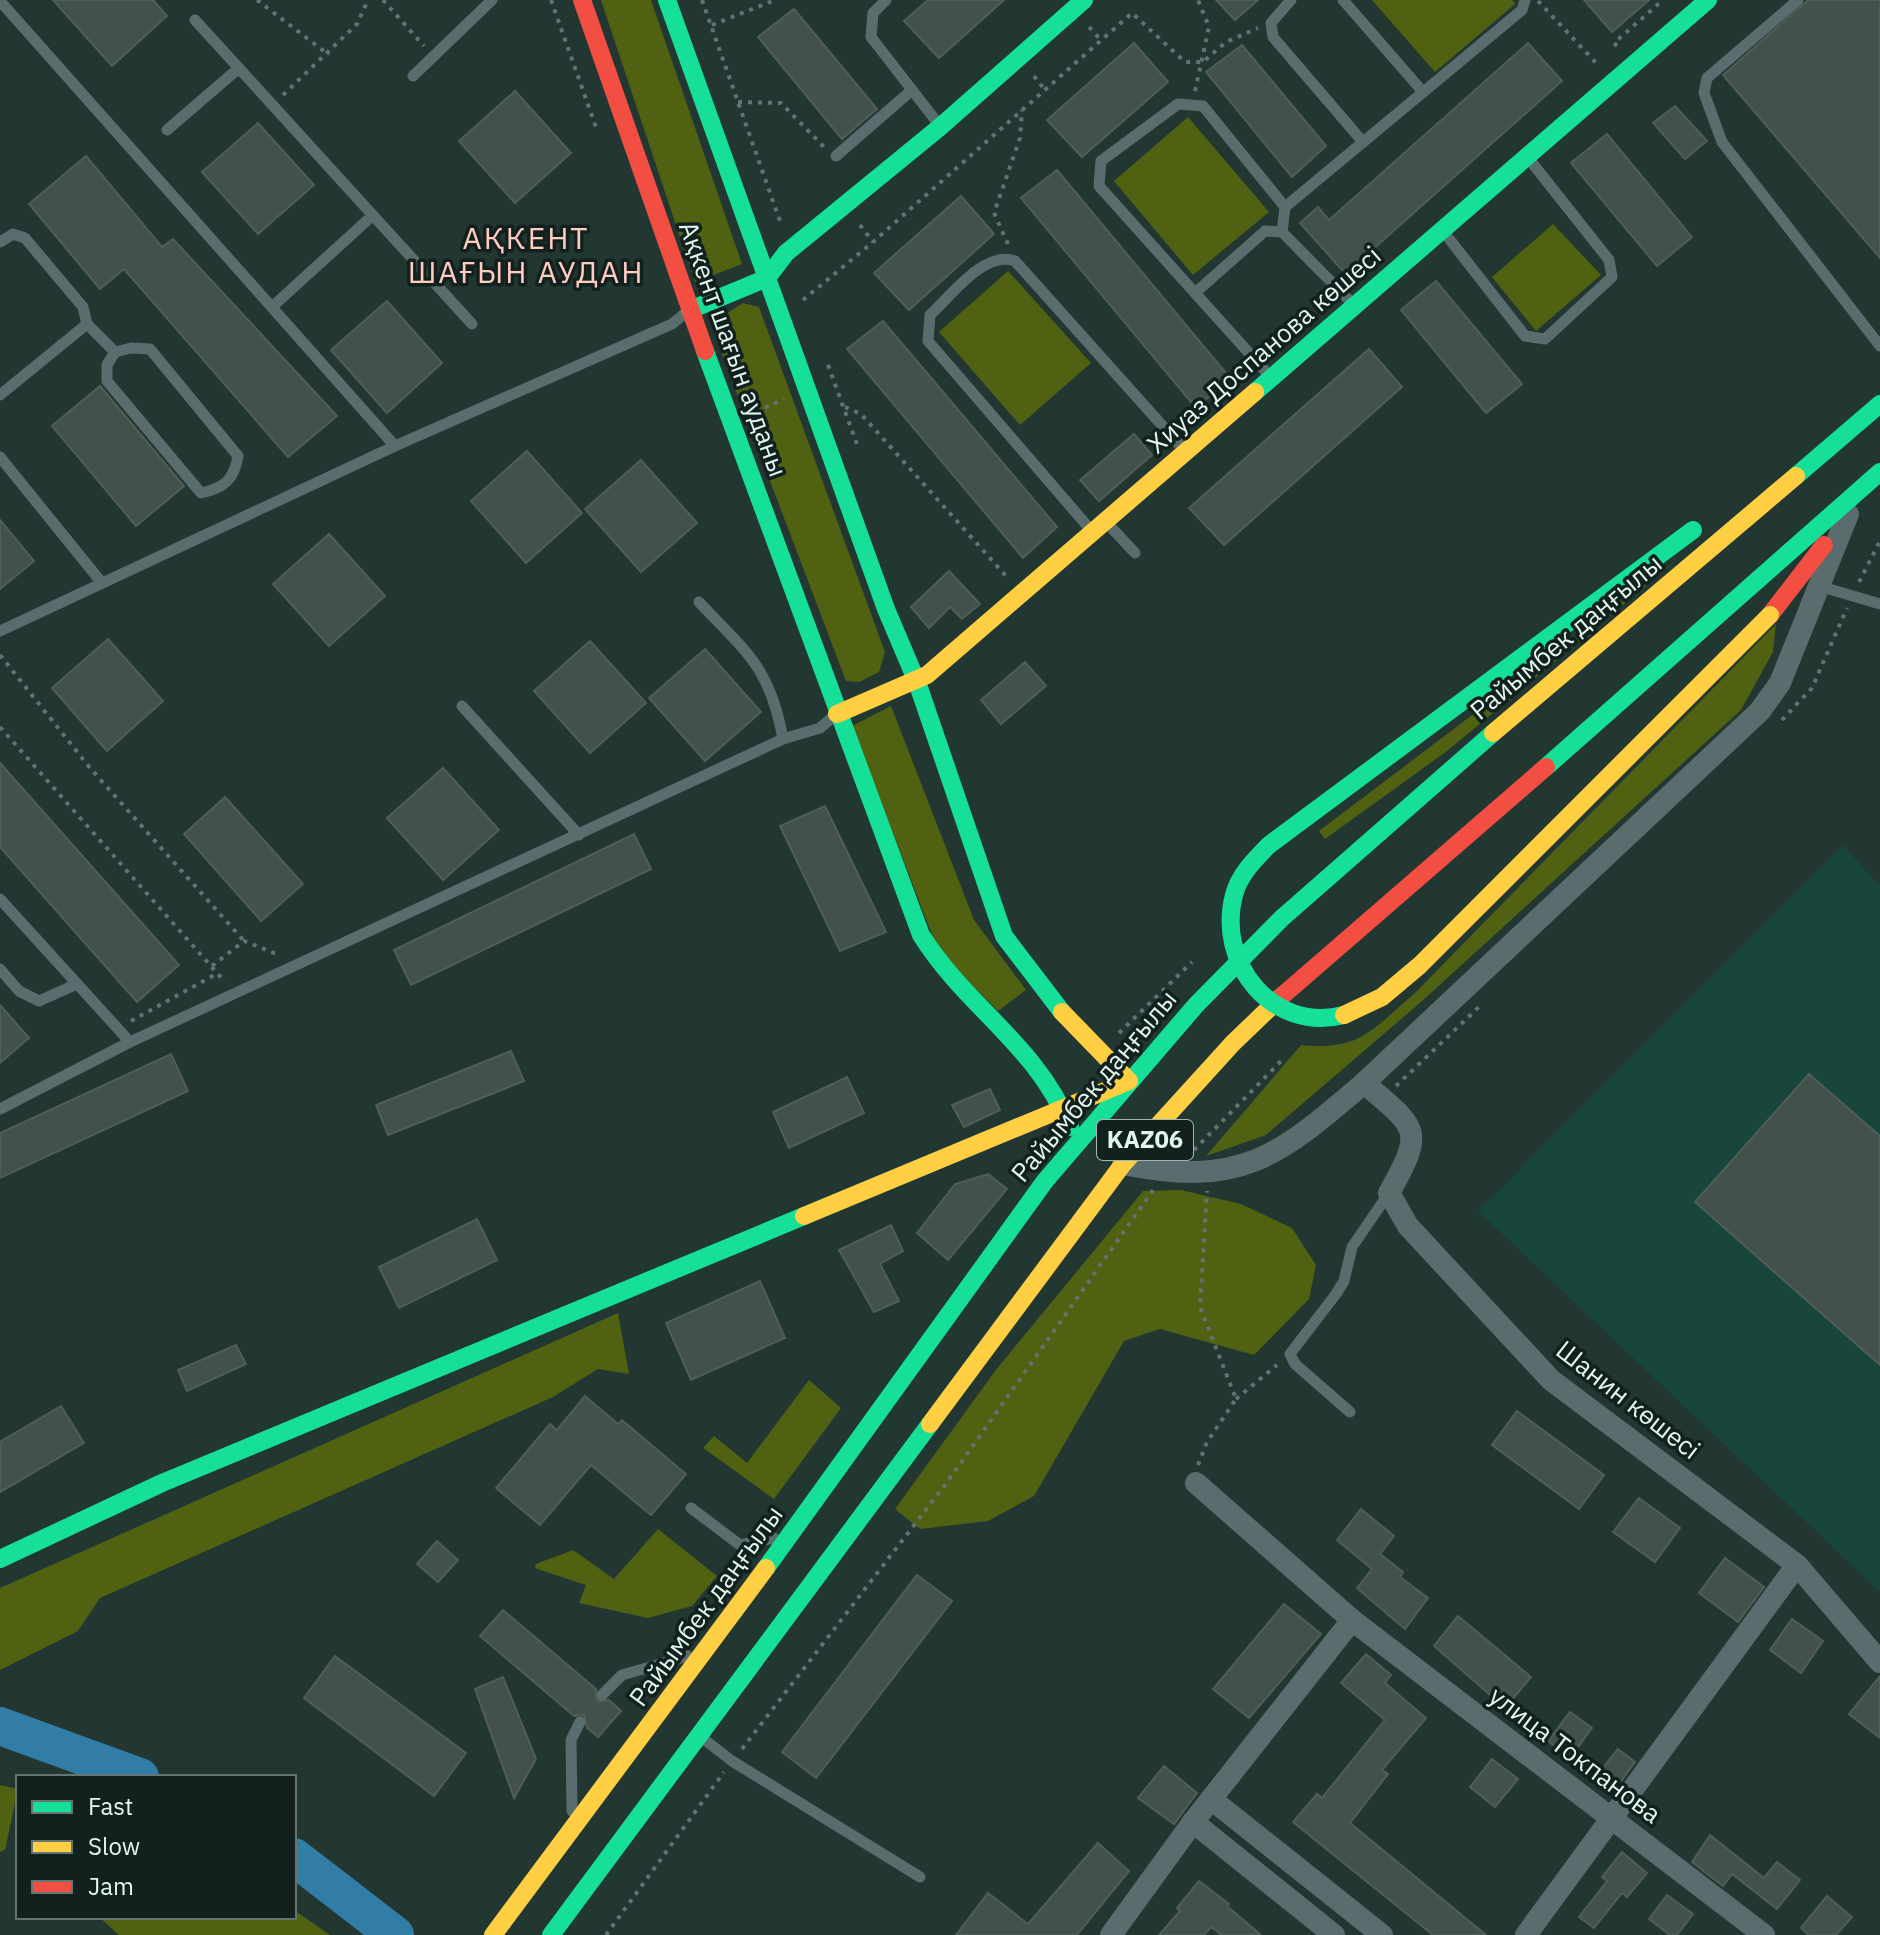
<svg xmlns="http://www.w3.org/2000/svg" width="1880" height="1935" viewBox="0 0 1880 1935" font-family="'IBM Plex Sans',sans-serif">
	<rect width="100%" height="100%" fill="#223632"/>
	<!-- built -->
	<path fill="#18453c" d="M1843,845L1880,886V1592L1478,1211Z"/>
	<!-- green -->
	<g fill="#506212">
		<path d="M601,0H651L742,264L695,282Z"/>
		<path d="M1372,0H1512L1515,4L1435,72Z"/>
		<path d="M1188,117L1269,212L1193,275L1114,181Z"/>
		<path d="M1553,224L1601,275L1536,331L1492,277Z"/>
		<path d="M1008,271L1091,363L1020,425L939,332Z"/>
		<path d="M743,303L759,307L885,652L879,672L859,682L846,681L715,336V321Z"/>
		<path d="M1677,560L1447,751L1325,839L1319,831Z"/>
		<path d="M1776,624L1773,652L1741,710L1421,1002L1266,1135L1206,1156L1301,1045C1361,1051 1371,1030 1414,994Z"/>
		<path d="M891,706L974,920L1026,990L998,1011L939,953L852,726Z"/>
		<path d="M1181,1190L1241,1204L1292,1228L1316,1265L1309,1299L1254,1355L1160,1329L1124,1341L1034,1496L988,1521L920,1529L895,1509L995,1371L1143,1191Z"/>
		<path d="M618,1313L629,1374L598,1369L553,1397L100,1598L78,1631L0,1670V1588Z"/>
		<path d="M809,1380L841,1408L774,1499L703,1448L714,1436L747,1463Z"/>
		<path d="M658,1529L717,1576L692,1606L648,1618L579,1603L586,1585L535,1568L536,1564L573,1550L614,1579Z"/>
		<path d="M0,1785L18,1789L5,1850L0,1852Z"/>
		<path d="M294,1910L330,1935H119L99,1917H294Z"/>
	</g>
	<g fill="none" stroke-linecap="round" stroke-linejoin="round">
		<!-- river -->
		<g stroke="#327da5" stroke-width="38">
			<path d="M0,1726L140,1777"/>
			<path d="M294,1857L395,1935"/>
		</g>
	</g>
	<!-- building -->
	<g fill="#43514c" stroke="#505e58" stroke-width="2">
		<path d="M53,0H153L167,16L112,66Z"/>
		<path d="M928,0H1004L939,58L904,21Z"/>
		<path d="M1216,0H1258L1235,20Z"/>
		<path d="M1584,0H1649L1612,32Z"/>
		<path d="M1808,0H1880V258L1723,75Z"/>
		<path d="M794,9L877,109L842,139L758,37Z"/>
		<path d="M1134,43L1168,82L1082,157L1047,120Z"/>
		<path d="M1528,43L1562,81L1363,258L1369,264L1351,280L1300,223L1318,207L1329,220Z"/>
		<path d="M1242,45L1326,146L1292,177L1206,72Z"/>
		<path d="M515,91L571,153L515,203L459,141Z"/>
		<path d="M1675,106L1707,141L1685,159L1653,123Z"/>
		<path d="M258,123L314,185L258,234L202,172Z"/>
		<path d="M1607,134L1692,237L1657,266L1571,163Z"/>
		<path d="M86,156L162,247L173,239L337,416L288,457L124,269L100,289L29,204Z"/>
		<path d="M1057,170L1230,378L1196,408L1021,198Z"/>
		<path d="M961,196L994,234L909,310L874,273Z"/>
		<path d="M1436,281L1522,384L1486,413L1401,310Z"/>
		<path d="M387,301L442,363L387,413L331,350Z"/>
		<path d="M883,321L1057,527L1023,558L847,349Z"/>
		<path d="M1369,349L1402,387L1224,545L1189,508Z"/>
		<path d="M100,386L184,486L136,526L52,426Z"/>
		<path d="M1134,434L1152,455L1099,501L1080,480Z"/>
		<path d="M527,451L582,513L526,563L471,501Z"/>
		<path d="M641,460L697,523L641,572L585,509Z"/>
		<path d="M0,520L34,561L0,589Z"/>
		<path d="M329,534L385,596L329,646L273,584Z"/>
		<path d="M949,571L980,604L962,619L950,607L929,628L911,607Z"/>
		<path d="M108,639L163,701L107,751L52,688Z"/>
		<path d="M590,641L646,703L590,753L534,691Z"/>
		<path d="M705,649L761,712L705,761L649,698Z"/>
		<path d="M1025,662L1046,686L1001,724L981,700Z"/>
		<path d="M0,763L179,965L137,1002L0,847Z"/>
		<path d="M443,768L499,830L443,880L387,818Z"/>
		<path d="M225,797L303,884L261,921L184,834Z"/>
		<path d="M825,806L886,932L840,951L780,826Z"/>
		<path d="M634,834L651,869L411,985L394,950Z"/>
		<path d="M0,1005L29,1038L0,1063Z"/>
		<path d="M511,1051L524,1081L388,1135L376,1105Z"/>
		<path d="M171,1054L188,1091L0,1178V1133Z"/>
		<path d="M1809,1074L1880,1136V1365L1695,1202Z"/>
		<path d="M847,1077L864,1113L789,1148L773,1112Z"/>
		<path d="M990,1089L1000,1110L964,1127L952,1105Z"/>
		<path d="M988,1174L1007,1189L948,1260L917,1233L955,1184Z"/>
		<path d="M477,1219L497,1260L399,1308L379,1267Z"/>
		<path d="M891,1225L903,1251L880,1264L899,1301L874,1312L839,1250Z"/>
		<path d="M760,1281L785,1338L691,1380L666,1323Z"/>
		<path d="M236,1345L246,1364L187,1391L178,1370Z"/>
		<path d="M585,1396L618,1424L622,1420L686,1474L651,1515L591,1465L540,1525L496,1488L550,1424L557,1430Z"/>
		<path d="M61,1406L84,1443L0,1492V1442Z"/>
		<path d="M1517,1411L1604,1475L1579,1509L1492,1445Z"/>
		<path d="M1639,1498L1680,1528L1655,1562L1613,1532Z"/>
		<path d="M1361,1509L1394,1536L1380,1554L1403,1572L1400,1577L1428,1598L1405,1629L1357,1588L1372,1569L1337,1540Z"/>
		<path d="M437,1541L458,1560L438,1582L417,1564Z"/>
		<path d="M1725,1558L1764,1587L1738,1622L1699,1593Z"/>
		<path d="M917,1575L952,1601L816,1778L782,1752Z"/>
		<path d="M1284,1604L1321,1634L1249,1718L1213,1689Z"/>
		<path d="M503,1610L596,1689L597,1701L609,1700L621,1711L598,1737L587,1728L584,1715L574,1716L480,1636Z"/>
		<path d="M1458,1616L1531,1677L1505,1708L1434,1646Z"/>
		<path d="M1792,1619L1823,1641L1801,1673L1770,1650Z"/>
		<path d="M1366,1654L1391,1675L1385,1683L1426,1718L1382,1770L1388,1774L1350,1823L1486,1935H1433L1293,1822L1317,1794L1322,1798L1385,1720L1341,1683Z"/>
		<path d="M335,1656L466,1753L434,1796L304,1698Z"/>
		<path d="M1880,1676V1738L1849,1714Z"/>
		<path d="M503,1677L536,1759L514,1798L475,1689Z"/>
		<path d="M1570,1712L1592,1728L1570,1758L1548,1741Z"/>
		<path d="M1618,1749L1635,1762L1613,1792L1595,1778Z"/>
		<path d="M1492,1759L1518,1779L1495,1807L1470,1787Z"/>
		<path d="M1164,1766L1197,1793L1174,1824L1138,1798Z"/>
		<path d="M1710,1835L1764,1878L1777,1862L1800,1880L1777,1909L1732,1874L1723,1886L1692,1862Z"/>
		<path d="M1098,1843L1129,1871L1077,1935H956L988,1893L1028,1924Z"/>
		<path d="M1622,1852L1647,1873L1627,1897L1622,1893L1594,1928L1579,1917L1607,1881L1602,1877Z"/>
		<path d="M1199,1881L1229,1904L1227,1906L1261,1935H1222L1211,1927L1204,1935H1159L1180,1911L1177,1908Z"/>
		<path d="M1667,1895L1693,1914L1677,1935H1670L1649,1919Z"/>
		<path d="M1827,1896L1852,1917L1836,1935H1809L1801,1928Z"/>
	</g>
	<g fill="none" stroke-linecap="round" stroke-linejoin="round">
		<!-- path -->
		<g stroke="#637272" stroke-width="4" stroke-dasharray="4 6" stroke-linecap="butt">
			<path d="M257,0L329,55"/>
			<path d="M383,0L424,46"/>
			<path d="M551,0L597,130"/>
			<path d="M702,0L781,224"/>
			<path d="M1538,1L1598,65"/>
			<path d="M712,25L775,0"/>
			<path d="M1089,27L1101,40"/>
			<path d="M1617,46L1614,43L1663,0"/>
			<path d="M1034,76L1045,90"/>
			<path d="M1195,91L1209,27L1198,0"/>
			<path d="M283,95L357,24L368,0"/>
			<path d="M738,102L781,103L824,147"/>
			<path d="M860,225L873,242"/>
			<path d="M1008,244L994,213L1020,138L1022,110"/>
			<path d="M803,300L873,242L1132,13L1185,62H1203L1226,42L1258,28"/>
			<path d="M828,365L858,447"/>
			<path d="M845,407L861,414L1006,576"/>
			<path d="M756,412L784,399"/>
			<path d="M1859,582L1880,541"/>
			<path d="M0,655L90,768L244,941"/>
			<path d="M1782,720L1812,688L1847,608"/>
			<path d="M0,727L225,982"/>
			<path d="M212,966L244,941L279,955"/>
			<path d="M131,1021L218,973"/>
			<path d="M1119,1033L1192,962"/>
			<path d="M1396,1086L1479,1007"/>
			<path d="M1194,1150L1284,1058"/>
			<path d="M1236,1399L1277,1365"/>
			<path d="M1198,1465L1207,1442L1236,1399L1200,1307L1207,1191"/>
			<path d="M742,1749L948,1481L1154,1189"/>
			<path d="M606,1935L724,1772"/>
		</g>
		<!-- lane -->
		<g stroke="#596c6e" stroke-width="11">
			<path d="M886,0L873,13L871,37L940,126"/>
			<path d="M1291,0L1271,23L1273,37L1363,142"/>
			<path d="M1343,0L1423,92"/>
			<path d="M1798,0L1707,78L1704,93L1722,142L1880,346"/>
			<path d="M0,1L395,446"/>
			<path d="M195,20L472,324"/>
			<path d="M413,76L492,0"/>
			<path d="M167,130L239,68"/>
			<path d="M836,156L912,90"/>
			<path d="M1443,231L1525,336L1545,339L1612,277L1609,260L1529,159"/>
			<path d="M0,242L13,234L25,238L83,307L87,324L115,352"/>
			<path d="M1195,293L1099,186L1101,161L1178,104L1203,106L1285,207"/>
			<path d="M1352,303L1282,232L1285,207L1522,10L1525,0"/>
			<path d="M272,307L373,215"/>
			<path d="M131,348L150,349L238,456C234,480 224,488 201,493L107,381V365L115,352Z"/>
			<path d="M1268,374L1195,293L1265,231L1282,232"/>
			<path d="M0,395L87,324"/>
			<path d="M0,457L102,583"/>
			<path d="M1108,524L1135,553"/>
			<path d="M1090,529L928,341L930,315C951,296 984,250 1015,261L1185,451"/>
			<path d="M1819,586L1880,604"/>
			<path d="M699,602C747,653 770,667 783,739"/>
			<path d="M0,631L395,446L672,324L688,311"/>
			<path d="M462,706L579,835"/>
			<path d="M0,899L130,1042"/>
			<path d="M0,969L19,991L39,1001L77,984"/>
			<path d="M0,1109L130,1042L783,739L820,728L834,716"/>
			<path d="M1350,1412L1295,1364L1290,1354L1336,1294L1344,1281L1352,1247L1389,1193"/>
			<path d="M691,1508L740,1545L774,1538"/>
			<path d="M602,1695L622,1675L688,1656"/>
			<path d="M705,1740L732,1761L920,1877"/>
			<path d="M572,1811L571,1740L580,1722"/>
		</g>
		<!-- street -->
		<g stroke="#596c6e" stroke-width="22">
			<path d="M1364,1083C1418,1129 1425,1129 1389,1193L1408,1226L1551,1380L1797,1565L1880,1662"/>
			<path d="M1123,1164C1241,1188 1278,1157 1364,1083L1760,711L1780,683L1848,514"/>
			<path d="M1196,1483L1352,1620L1764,1935"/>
			<path d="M1211,1799L1382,1935"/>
			<path d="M1193,1822L1334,1935"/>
			<path d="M1111,1935L1193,1822L1352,1620"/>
			<path d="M1526,1935L1797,1565"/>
		</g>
		<!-- fast -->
		<g stroke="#16e098" stroke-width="18">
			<path d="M667,0L886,609L917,682L1004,936L1062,1012"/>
			<path d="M690,310L767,278L786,253L940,127L1084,0"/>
			<path d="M705,351L921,935C967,1008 1036,1044 1070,1127"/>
			<path d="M1255,392L1708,0"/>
			<path d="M1796,476L1880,404"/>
			<path d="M1546,767L1880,472"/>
			<path d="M0,1559L162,1483L804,1216"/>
			<path d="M766,1568L1045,1181L1196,1005L1282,918L1493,733"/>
			<path d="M551,1935L930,1424"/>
		</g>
		<!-- slow -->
		<g stroke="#ffcf43" stroke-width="18">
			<path d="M837,714L927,675L1255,392"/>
			<path d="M1493,733L1796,476"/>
			<path d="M804,1216L1129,1081L1062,1012"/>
			<path d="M930,1424L1123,1164L1233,1043L1282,996"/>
			<path d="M493,1935L766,1568"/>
		</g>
		<!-- jam -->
		<g stroke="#f24e42" stroke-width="18">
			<path d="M582,0L705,351"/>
			<path d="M1770,615L1824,545"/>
			<path d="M1282,996L1546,767"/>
		</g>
		<!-- fast-bridge -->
		<path stroke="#16e098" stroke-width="18" d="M1344,1015C1272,1033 1216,963 1234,895C1239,875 1255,859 1269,845L1693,530"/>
		<!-- slow-bridge -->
		<path stroke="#ffcf43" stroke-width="18" d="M1344,1015L1382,997L1420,965L1770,615"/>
	</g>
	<g text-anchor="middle" stroke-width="7" stroke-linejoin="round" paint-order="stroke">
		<!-- shield labels -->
		<rect fill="#12211e" stroke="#a4b6b2" stroke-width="2" x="1097" y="1120" width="96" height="40" rx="6"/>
		<g font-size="24" font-weight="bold" fill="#e2f6f1">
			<text x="1145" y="1148">KАZ06</text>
		</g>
		<!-- street labels -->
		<g font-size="26" fill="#e2f6f1" stroke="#12211e">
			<text transform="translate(733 349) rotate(70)" y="9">Ақкент шағын ауданы</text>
			<text transform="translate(1264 350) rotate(-41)" y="9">Хиуаз Доспанова көшесі</text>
			<text transform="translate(1566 637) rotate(-40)" y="9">Райымбек даңғылы</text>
			<text transform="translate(1094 1086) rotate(-50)" y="9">Райымбек даңғылы</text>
			<text transform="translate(1628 1400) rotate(38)" y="9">Шанин көшесі</text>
			<text transform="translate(706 1606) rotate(-54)" y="9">Райымбек даңғылы</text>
			<text transform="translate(1575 1755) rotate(37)" y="9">улица Токпанова</text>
		</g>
		<!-- quarter labels -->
		<g font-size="30" letter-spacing="2" fill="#ffccc0" stroke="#12211e">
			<text x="526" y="249">АҚКЕНТ<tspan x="526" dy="34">ШАҒЫН АУДАН</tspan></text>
		</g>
	</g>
	<!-- legend -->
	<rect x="16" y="1775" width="280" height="144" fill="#12211e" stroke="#657672" stroke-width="2"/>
	<rect x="32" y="1801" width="40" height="12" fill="#16e098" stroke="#657672" stroke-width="2"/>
	<text x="88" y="1815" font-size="24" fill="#e2f6f1">Fast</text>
	<rect x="32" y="1841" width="40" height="12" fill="#ffcf43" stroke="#657672" stroke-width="2"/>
	<text x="88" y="1855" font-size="24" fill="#e2f6f1">Slow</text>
	<rect x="32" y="1881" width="40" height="12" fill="#f24e42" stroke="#657672" stroke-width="2"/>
	<text x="88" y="1895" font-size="24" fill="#e2f6f1">Jam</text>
</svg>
